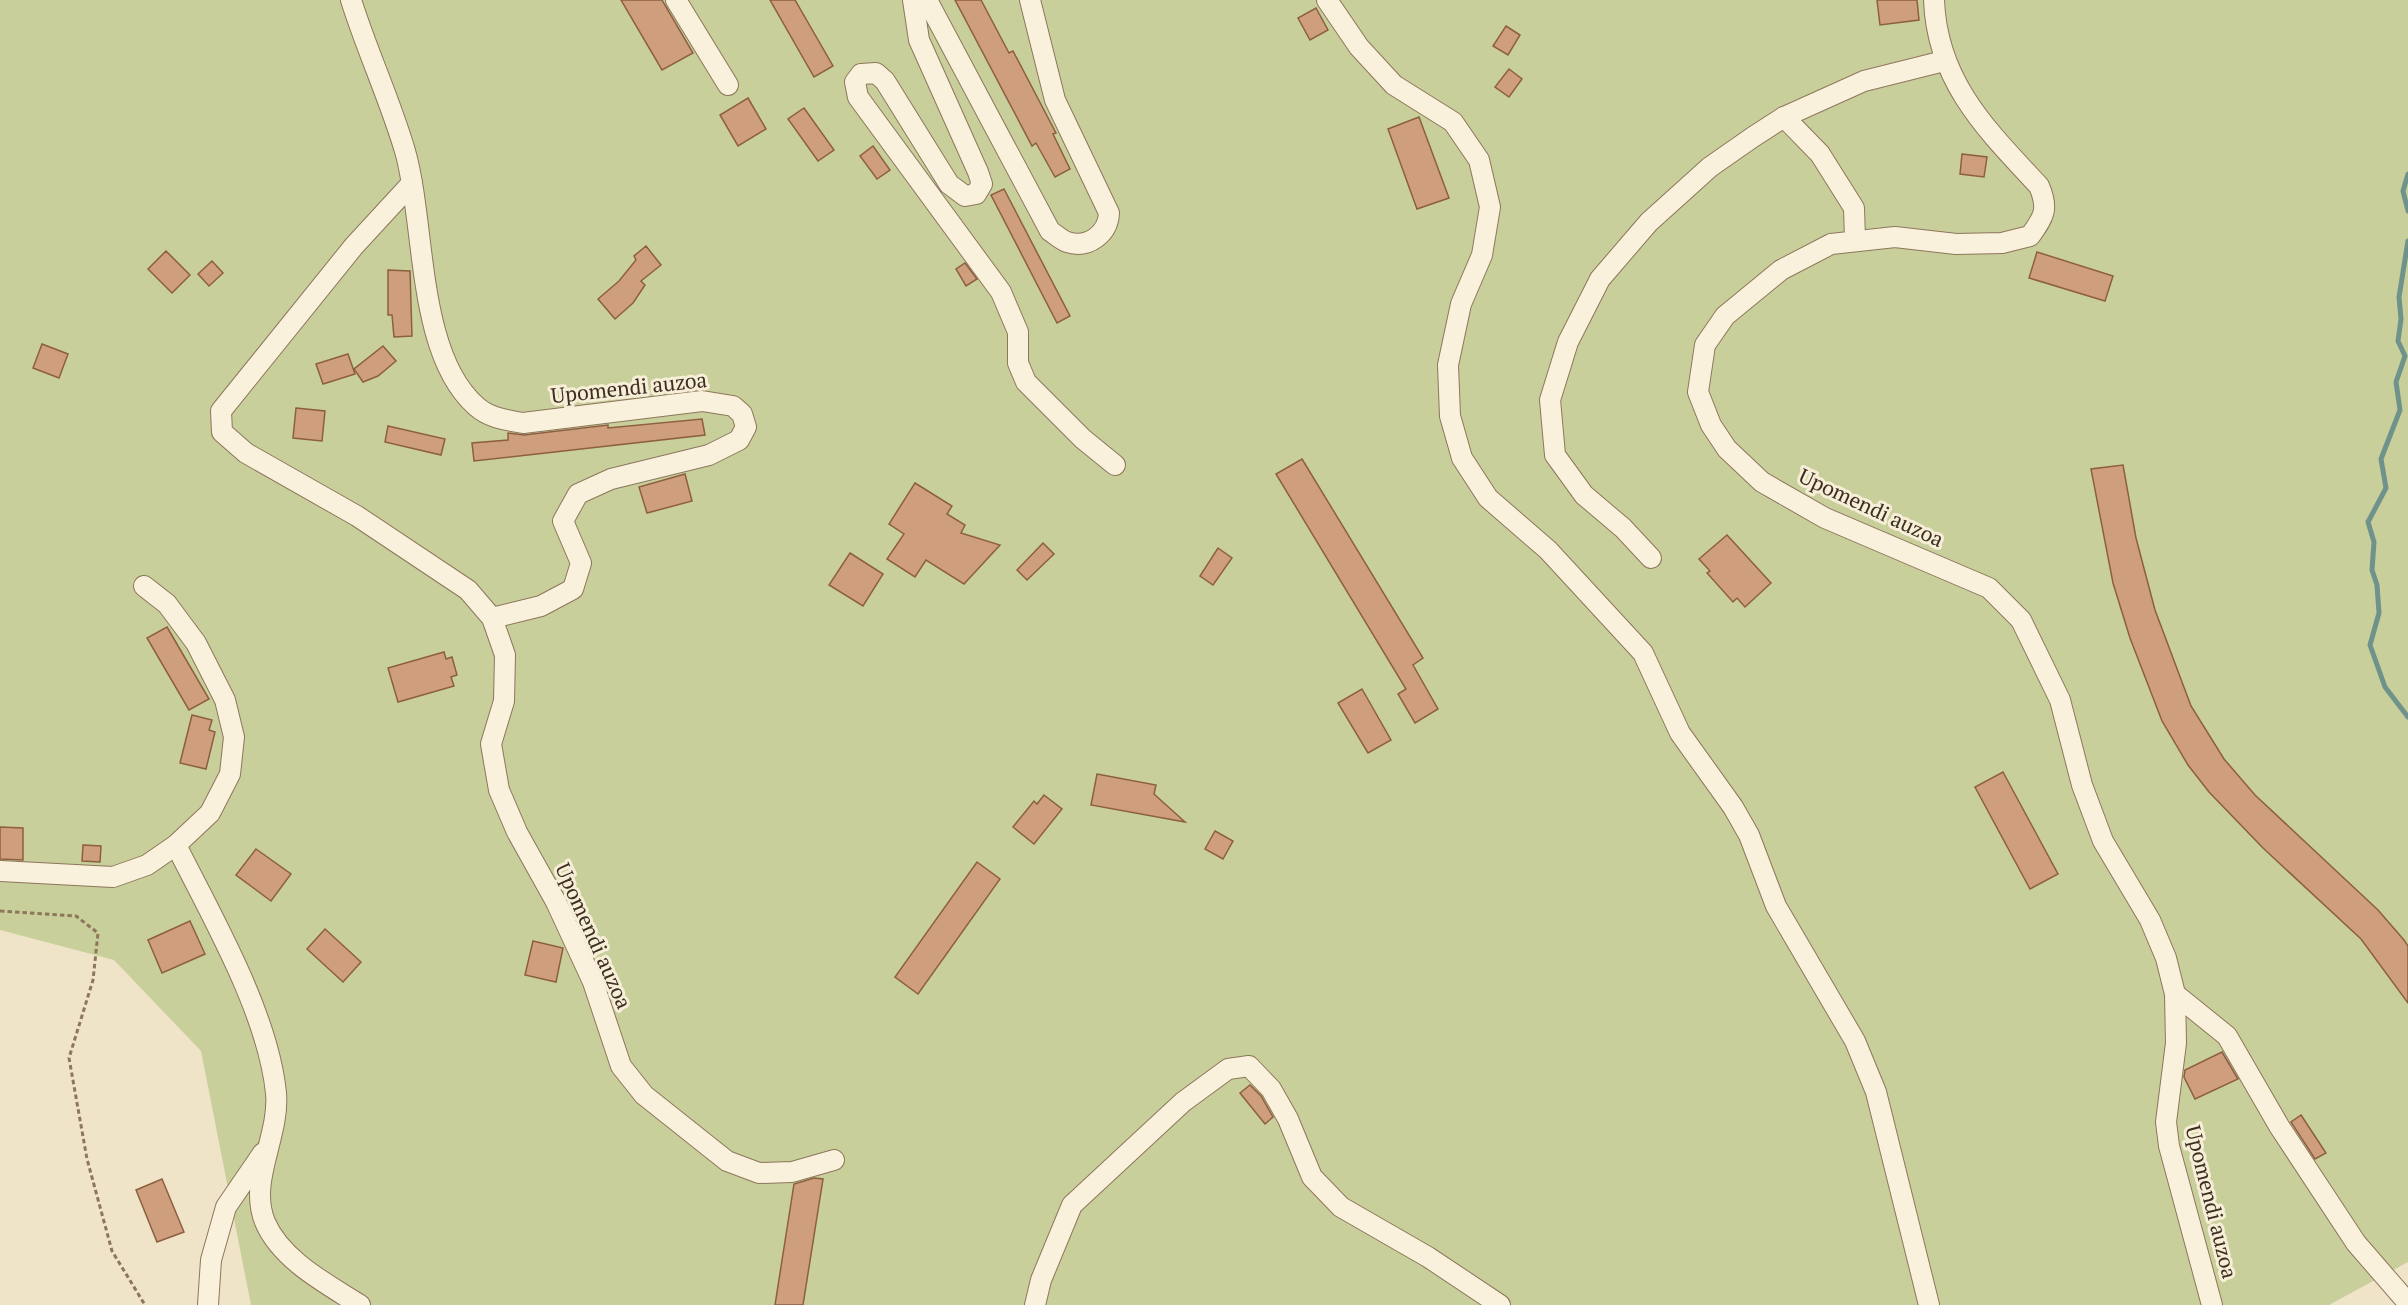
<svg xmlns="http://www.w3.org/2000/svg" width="2408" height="1305" viewBox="0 0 2408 1305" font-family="'PT Serif',serif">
	<rect width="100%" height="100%" fill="#f0e4c8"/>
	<!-- green -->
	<path fill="#c9cf9b" d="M0,0H2408V1262L2329,1305H251L201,1051L114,960L0,930Z"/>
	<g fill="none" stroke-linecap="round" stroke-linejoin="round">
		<!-- stream -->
		<g stroke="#6f938a" stroke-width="5">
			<path d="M2408,174L2403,191L2408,211"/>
			<path d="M2408,241L2399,297L2401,319L2398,341L2405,356L2396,382L2400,410L2381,459L2386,488L2368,522L2374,542L2372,570L2377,585L2379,613L2370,645L2385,687L2408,717"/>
		</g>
	</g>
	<!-- building -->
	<g fill="#cf9f7d" stroke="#8d5f41" stroke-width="1.5">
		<path d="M621,0H662L693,53L662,70Z"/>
		<path d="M770,0H795L833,66L814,77Z"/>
		<path d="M955,0H981L1009,53L1013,51L1056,133L1053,134L1070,169L1055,177L1036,143L1032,146Z"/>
		<path d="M1877,0H1917L1919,20L1880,25Z"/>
		<path d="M1316,8L1328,30L1310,40L1298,18Z"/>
		<path d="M1506,26L1520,35L1508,55L1493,46Z"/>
		<path d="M1509,69L1522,79L1509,97L1495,87Z"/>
		<path d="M748,98L766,129L738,146L720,115Z"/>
		<path d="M804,108L834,150L818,161L788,119Z"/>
		<path d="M1419,117L1449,198L1417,209L1388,129Z"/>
		<path d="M873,146L890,170L877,179L860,156Z"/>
		<path d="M1962,154L1987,157L1984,177L1960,174Z"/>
		<path d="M1004,189L1070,316L1057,323L991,195Z"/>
		<path d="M646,246L661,265L641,281L645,285L633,303L615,319L598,299L619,281L636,260L634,256Z"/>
		<path d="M166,251L190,275L172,293L148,269Z"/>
		<path d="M2037,252L2113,276L2105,301L2029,278Z"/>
		<path d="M212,261L223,273L209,286L198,274Z"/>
		<path d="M965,263L977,279L966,286L956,269Z"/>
		<path d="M388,270L410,271L412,336L394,337L392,315H388Z"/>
		<path d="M42,344L68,354L59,378L33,368Z"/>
		<path d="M383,346L396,361L378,376L363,382L354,369Z"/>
		<path d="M348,354L355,374L323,384L316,364Z"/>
		<path d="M296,408L325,411L322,441L293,438Z"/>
		<path d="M702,419L705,435L474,461L472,443L508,440V433L524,435L608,425V428Z"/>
		<path d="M388,426L445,439L441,455L385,442Z"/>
		<path d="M1302,459L1423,658L1413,665L1438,709L1415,723L1398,694L1406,689L1276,474Z"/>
		<path d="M2123,465L2136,538L2155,610L2191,706L2224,759L2255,795L2378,910L2404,940L2408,946V1003L2361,939L2263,848L2209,792L2188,765L2162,721L2130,638L2113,583L2091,469Z"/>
		<path d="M685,474L692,501L647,513L639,487Z"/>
		<path d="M915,483L952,506L947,514L965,525L961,533L1000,545L964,584L926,560L915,577L887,559L904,534L889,524Z"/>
		<path d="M1727,535L1771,583L1745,607L1737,598L1733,602L1707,573L1710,571L1699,559Z"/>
		<path d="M1043,543L1054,554L1027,580L1017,570Z"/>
		<path d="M1218,548L1232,558L1213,585L1200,576Z"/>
		<path d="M850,553L883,574L863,606L829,585Z"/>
		<path d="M167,627L209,699L189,710L147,638Z"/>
		<path d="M444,652L446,659L452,657L457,675L451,677L454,686L398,702L388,668Z"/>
		<path d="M1362,689L1391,740L1368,753L1338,703Z"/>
		<path d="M192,715L212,720L209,730L215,732L206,769L180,763Z"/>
		<path d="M2003,772L2058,874L2030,889L1975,787Z"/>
		<path d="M1097,774L1156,785L1154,794L1185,822L1091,805Z"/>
		<path d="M1044,795L1062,809L1034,844L1013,827L1034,801L1037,804Z"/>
		<path d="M0,827L23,828V860L0,859Z"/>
		<path d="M1215,831L1233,841L1223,859L1205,849Z"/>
		<path d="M83,845L101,846L100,862L82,861Z"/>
		<path d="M256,849L291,874L271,901L236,875Z"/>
		<path d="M977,862L1000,879L918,994L895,977Z"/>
		<path d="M190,921L205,954L162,973L148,940Z"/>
		<path d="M325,929L361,962L343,982L307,949Z"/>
		<path d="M533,941L563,948L556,982L525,975Z"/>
		<path d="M2222,1052L2238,1079L2195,1099L2184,1077L2185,1070Z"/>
		<path d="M1250,1085L1261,1096L1273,1117L1265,1124L1240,1093Z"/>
		<path d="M2301,1115L2326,1153L2315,1159L2291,1122Z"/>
		<path d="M814,1178L823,1179L803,1305H775L794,1184Z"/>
		<path d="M162,1179L184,1232L157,1242L136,1190Z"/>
	</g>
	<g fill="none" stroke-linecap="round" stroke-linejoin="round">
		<!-- minor casing -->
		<g stroke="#8d765c" stroke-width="22">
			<g id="minor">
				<path d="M351,0C367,51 390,100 405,151C426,224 416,353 476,406C489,418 506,420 523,423L702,401L733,406L742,414L746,427L739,440L709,455L611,479L578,494L563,521L581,563L573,589L541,606L492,618"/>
				<path d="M676,0L728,85"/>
				<path d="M913,0L919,40L978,172L982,184L976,194L965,196L949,184L885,81L876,73L861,74L855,82L858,97L1001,292L1018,332V363L1026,382L1083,439L1115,465"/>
				<path d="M927,0L1050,231C1055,234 1061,240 1067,242C1088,249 1108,234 1109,213L1055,100L1030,0"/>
				<path d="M1327,0L1359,47L1394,85L1453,122L1479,160L1490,207L1482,255L1461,304L1448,365L1450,416L1462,458L1488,498L1548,550L1643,653L1680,733L1733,807L1749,835L1776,906L1855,1041L1876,1092L1929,1305"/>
				<path d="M1934,0C1937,82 1987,130 2039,186C2049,209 2044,217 2030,236L2002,243L1956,244L1895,237L1831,244L1781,270L1725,316L1705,345L1698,392L1711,425L1727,449L1762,482L1825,518L1989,588L2021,620L2060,700L2082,785L2103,841L2150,920L2166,958L2175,994L2176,1043L2166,1122L2169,1146L2212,1305"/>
				<path d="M1784,117L1820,154L1854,208L1855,240"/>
				<path d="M412,183L354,246L221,411L222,432L246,453L357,516L468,590L492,618L505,655L504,701L491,744L499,790L517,832L556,902L593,982L621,1066L644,1095L727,1161L759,1173L792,1172L834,1160"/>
				<path d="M1651,558L1623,528L1584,495L1555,455L1550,400L1568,342L1600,279L1649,222L1710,167L1753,137L1784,117L1864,81L1944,61"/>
				<path d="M176,845C212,917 268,1013 276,1093C280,1136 248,1181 265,1222C281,1260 327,1284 360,1305"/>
				<path d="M0,871L113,877L147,865L176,845L210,813L230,774L234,737L225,700L196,643L167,604L144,586"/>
				<path d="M2175,994L2227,1036L2279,1126L2356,1243L2408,1303"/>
				<path d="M208,1305L211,1260L226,1207L263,1153"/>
				<path d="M1035,1305L1041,1280L1072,1205L1183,1102L1228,1069L1249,1066L1271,1089L1288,1119L1312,1177L1341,1207L1428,1257L1500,1305"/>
			</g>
		</g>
		<!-- path -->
		<path stroke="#8d765c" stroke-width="3" stroke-dasharray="4.5 3" stroke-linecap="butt" d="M0,911L76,916L98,933L93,980L69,1058L87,1159L112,1251L145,1305"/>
		<!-- minor -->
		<use href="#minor" stroke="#faf1dc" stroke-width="20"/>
	</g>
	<g text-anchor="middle" stroke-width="6" stroke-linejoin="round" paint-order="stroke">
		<!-- street labels -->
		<g font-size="21" fill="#3d2e20" stroke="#f7eed8">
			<text transform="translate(629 388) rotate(-6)" y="7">Upomendi auzoa</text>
			<text transform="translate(1871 508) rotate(25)" y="7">Upomendi auzoa</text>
			<text transform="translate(593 936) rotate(66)" y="7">Upomendi auzoa</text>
			<text transform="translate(2211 1202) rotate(76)" y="7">Upomendi auzoa</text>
		</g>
	</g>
</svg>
